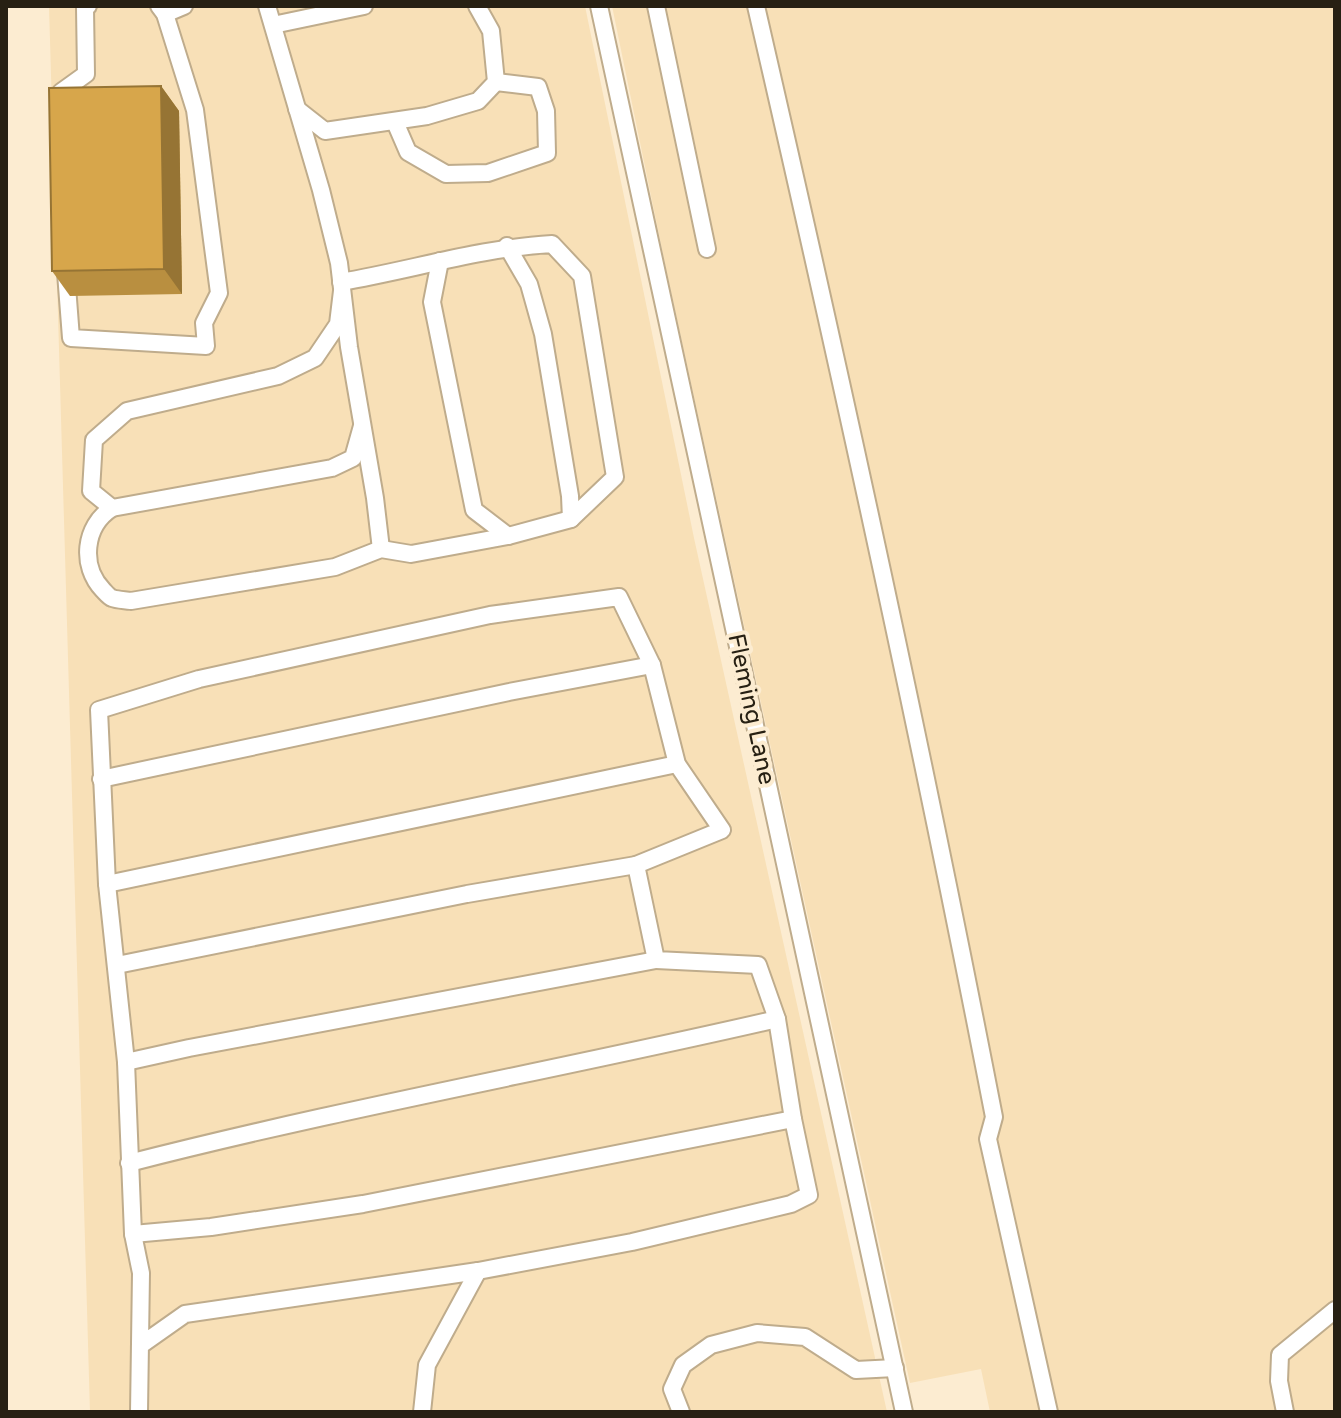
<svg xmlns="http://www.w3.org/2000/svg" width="1341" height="1418" viewBox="0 0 1341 1418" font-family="'Varela Round',sans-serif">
	<rect width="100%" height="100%" fill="#fcecd1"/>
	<!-- built -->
	<g fill="#f8e0b7">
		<path d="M49,6H585L694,538L887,1412H90Z"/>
		<path d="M612,6H1335V1412H990L981,1369L910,1383L666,269Z"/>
	</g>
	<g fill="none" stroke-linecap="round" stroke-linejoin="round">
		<!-- service casing -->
		<g stroke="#bfac8c" stroke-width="20">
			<g id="service">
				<path d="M267,6L321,190L339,263L349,347L375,498L381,549"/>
				<path d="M599,6L904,1412"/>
				<path d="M656,6L707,249"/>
				<path d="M756,6C841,375 922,745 994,1117L988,1139L1049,1412"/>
				<path d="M165,14L184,6"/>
				<path d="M273,25L364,6"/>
				<path d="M61,106V92L86,74L85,8L88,6"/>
				<path d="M297,109L325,131L427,116L478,101L496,82L491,31L477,6"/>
				<path d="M395,122L408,152L446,174L488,173L547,153L546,111L538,87L496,82"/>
				<path d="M507,246L529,284L543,334L570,496L571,519"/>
				<path d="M440,261L432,302L474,510L508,536"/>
				<path d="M66,273L71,338L206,346L204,323L219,293L195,110L165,14L159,6"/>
				<path d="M342,291L338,324L315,358L278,376L127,411L94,440L91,491L112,508L332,468L353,458L362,426"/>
				<path d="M112,508C84,526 80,566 103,590C105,592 109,597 112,598C117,600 125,600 131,601L335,567L381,549L411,554L508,536L571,519L615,477L582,276L552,244C480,248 412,270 341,282"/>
				<path d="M101,779L509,692L652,665"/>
				<path d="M107,884L677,764"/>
				<path d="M117,965L467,894L636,865"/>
				<path d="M126,1062L189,1048L656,960"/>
				<path d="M129,1163C343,1108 561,1069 777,1019"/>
				<path d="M133,1234L211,1227L363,1204L793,1119"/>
				<path d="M139,1412L141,1273L133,1234L126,1062L107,884L99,710L199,679L490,615L619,597L652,665L677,764L722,830L636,865L656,960L758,965L777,1019L793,1119L809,1195L791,1204L632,1242L478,1271L185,1314L141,1345"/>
				<path d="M422,1412L427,1365L478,1271"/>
				<path d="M681,1412L672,1389L683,1365L711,1345L757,1333L805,1337L856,1370L895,1368"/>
				<path d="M1285,1412L1279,1381L1280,1355L1335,1310"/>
			</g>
		</g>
		<!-- service -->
		<use href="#service" stroke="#fff" stroke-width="16"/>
	</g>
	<!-- wall -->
	<path fill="#b98f40" d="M161,86L179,111L182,294L70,296L52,271Z"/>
	<!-- shaded-wall -->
	<path fill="#967434" d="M161,86L179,111L182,294L164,269Z"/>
	<!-- building -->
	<path fill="#d7a64b" stroke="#967434" stroke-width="2" d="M161,86L164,269L52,271L49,88Z"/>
	<g text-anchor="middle" stroke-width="8" stroke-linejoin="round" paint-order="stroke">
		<!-- street labels -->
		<g font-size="24" fill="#272013" stroke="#fcecd1">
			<text transform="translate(752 709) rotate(78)" y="8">Fleming Lane</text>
		</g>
	</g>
	<!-- border -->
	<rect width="1341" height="1418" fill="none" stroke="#272013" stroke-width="16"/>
</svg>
